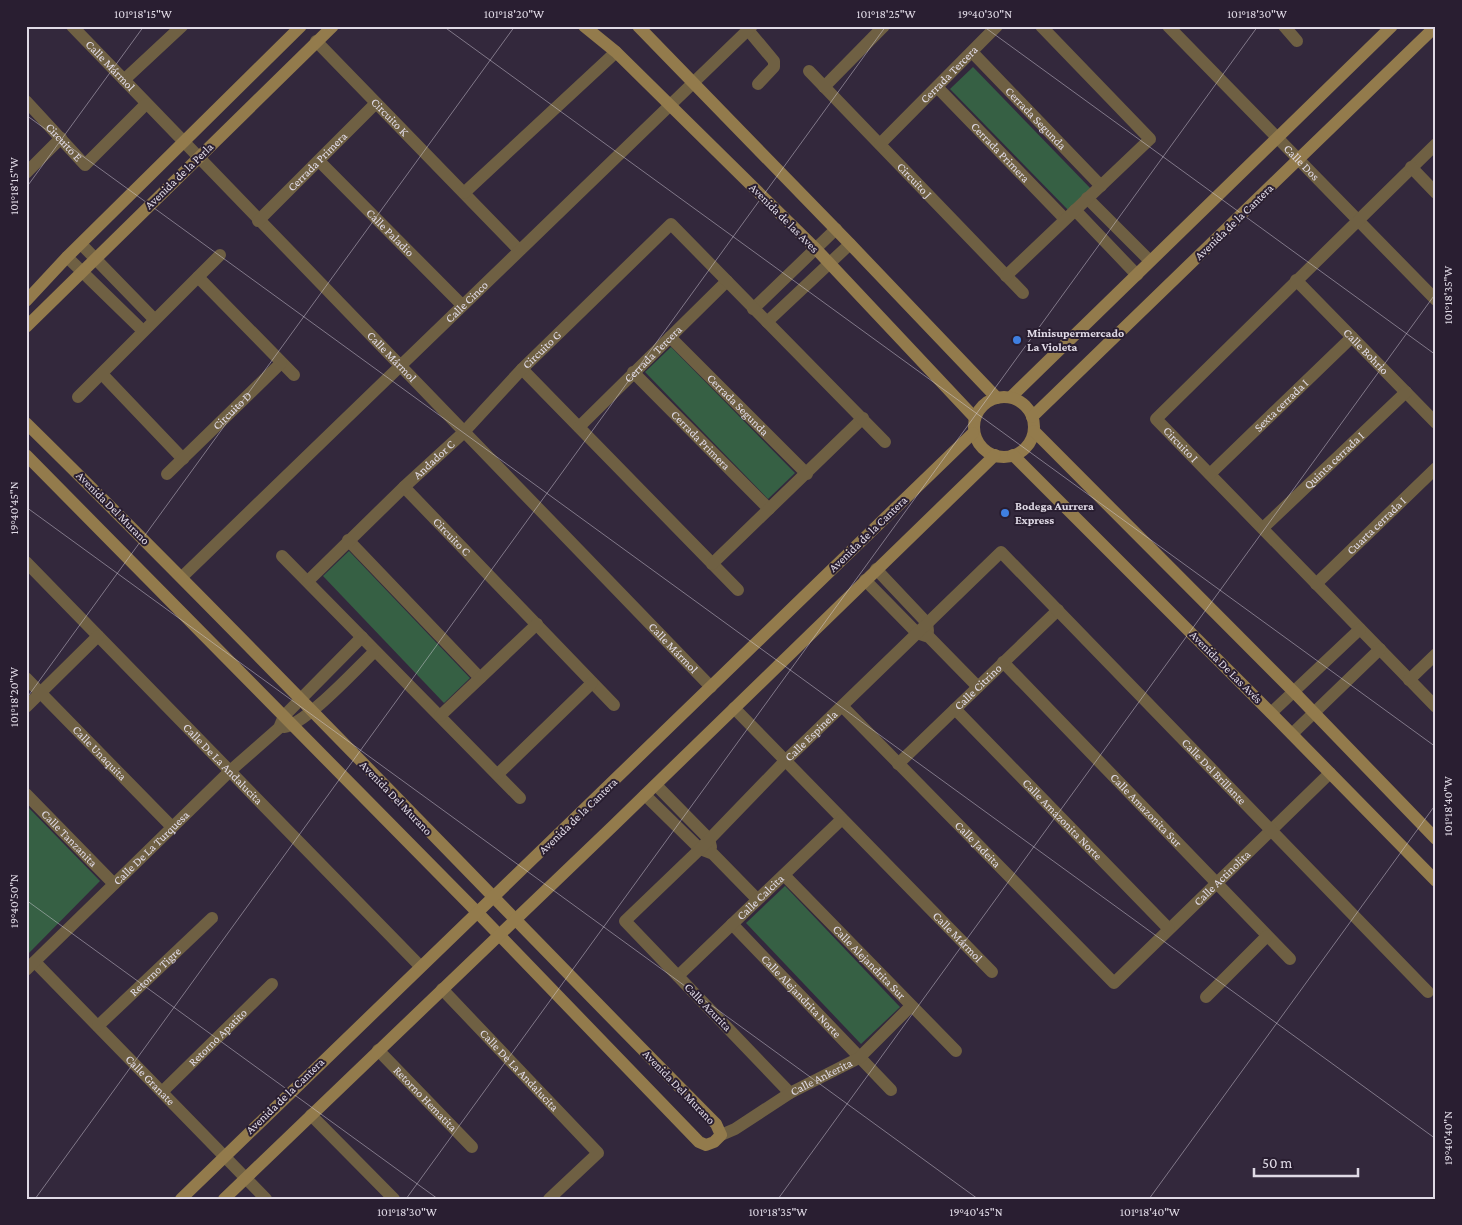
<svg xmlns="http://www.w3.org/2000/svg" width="1462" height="1225" viewBox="0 0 1462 1225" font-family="'Crimson Pro',serif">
	<rect width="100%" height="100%" fill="#33283c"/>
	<!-- green -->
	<g fill="#366044">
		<path d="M973,67L1093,191L1071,213L950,89Z"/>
		<path d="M671,347L795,473L768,499L645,372Z"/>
		<path d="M349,551L470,678L444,703L323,576Z"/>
		<path d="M26,805L100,881L26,956Z"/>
		<path d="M785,886L900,1007L861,1044L746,923Z"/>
	</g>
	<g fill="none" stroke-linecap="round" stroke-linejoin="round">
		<!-- street -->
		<g stroke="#6f6043" stroke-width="12">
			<path id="s1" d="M72,26L711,687"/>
			<path id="s2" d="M1168,26L1436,300"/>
			<path d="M1284,26L1297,41"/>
			<path d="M748,30L774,61V67L758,84"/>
			<path id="s3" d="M316,41L519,250"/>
			<path id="s4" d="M972,52L1101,186"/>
			<path id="s5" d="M809,71L1023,293"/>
			<path d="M124,80L182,26"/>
			<path d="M824,87L884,26"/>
			<path id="s6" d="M937,87L1065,219"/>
			<path id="s7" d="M26,101L85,165L146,104"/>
			<path id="s8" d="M880,144L997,26"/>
			<path id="s9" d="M1436,144L1156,419L1436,707"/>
			<path id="s10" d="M319,161L462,305"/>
			<path d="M1411,167L1436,193"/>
			<path d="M26,173L61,138"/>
			<path d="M464,193L616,52"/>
			<path d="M1087,198L1150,261"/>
			<path d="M1075,210L1137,275"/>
			<path id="s11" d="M258,221L376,103"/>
			<path d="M81,244L154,319"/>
			<path d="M67,257L143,331"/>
			<path d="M1006,276L1150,139L1041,26"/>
			<path d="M198,277L294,375"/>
			<path id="s12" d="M1296,280L1436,423"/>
			<path d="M753,309L836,229"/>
			<path d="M767,322L850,244"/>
			<path id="s13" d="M670,337L807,474"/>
			<path d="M522,369L738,590"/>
			<path id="s14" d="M633,372L769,509"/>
			<path d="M102,374L183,459"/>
			<path d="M78,397L220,255"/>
			<path id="s15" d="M579,427L727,281"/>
			<path id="s16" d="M167,474L281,363"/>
			<path id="s17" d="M1210,474L1352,337"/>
			<path id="s18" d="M404,487L614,705"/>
			<path id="s19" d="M1263,528L1406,392"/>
			<path d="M348,540L480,678"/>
			<path d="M282,556L520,798"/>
			<path id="s20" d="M26,562L420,966"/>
			<path d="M712,564L863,418"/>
			<path d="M876,569L927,623L928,631"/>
			<path id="s21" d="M182,577L752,26"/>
			<path d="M865,580L917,633L929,637L978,687"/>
			<path id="s22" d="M308,581L404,487L463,433L522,369L671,224L885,442"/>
			<path id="s23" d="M1316,584L1436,468"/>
			<path id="s24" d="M1003,662L1290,959"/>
			<path id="s25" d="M26,678L172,827"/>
			<path d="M1409,680L1436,654"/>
			<path id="s26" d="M842,706L1114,983L1330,773"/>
			<path d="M26,707L98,636"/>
			<path id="s27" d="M734,708L992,972"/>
			<path id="s28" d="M955,709L1169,929"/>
			<path d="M1271,713L1360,629"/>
			<path d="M440,716L537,624"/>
			<path d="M284,727C306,724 357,668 375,651"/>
			<path d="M1292,734L1380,649"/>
			<path id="s29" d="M898,764L1058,610"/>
			<path d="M498,774L592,683"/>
			<path d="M656,785L709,839L711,847"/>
			<path id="s30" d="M26,794L114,884"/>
			<path d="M645,795L700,849L713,854L757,899"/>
			<path id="s31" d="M784,875L956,1051"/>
			<path id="s32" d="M732,924L891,1090"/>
			<path id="s33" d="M35,962L266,1199"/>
			<path id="s34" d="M26,970L230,771L279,728L284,716L362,637"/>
			<path id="s35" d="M678,976L842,819"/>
			<path id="s36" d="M442,989L598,1153L549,1199"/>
			<path d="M1206,997L1267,936"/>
			<path id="s37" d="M98,1026L212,918"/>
			<path id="s38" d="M378,1050L472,1147"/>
			<path id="s39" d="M162,1092L272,984"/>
			<path id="s40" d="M790,1093L625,921L700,849L785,761L1001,552L1428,992"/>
			<path d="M311,1115L394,1199"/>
			<path id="s41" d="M721,1135L735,1129L790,1093L859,1058L911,1006"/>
		</g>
		<!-- secondary -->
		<g stroke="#937b4c" stroke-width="12">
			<path d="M584,26L616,52L816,249L975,418"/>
			<path d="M638,26L850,244L997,398"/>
			<path d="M26,301L67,257L301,26"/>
			<path d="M26,327L333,26"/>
			<path d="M1011,397L1392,26"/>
			<circle cx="1004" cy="427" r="30"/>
			<path d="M1032,417L1436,26"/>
			<path d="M26,423C260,653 485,891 716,1124L721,1135L714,1142L706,1145L699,1142L477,912L26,455"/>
			<path d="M1034,431L1294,692L1436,839"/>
			<path d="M1013,455L1271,713L1436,881"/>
			<path d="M181,1199L973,433"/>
			<path d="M224,1199L613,826L995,455"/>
		</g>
	</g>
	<!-- ticks -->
	<path fill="none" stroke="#e0dae6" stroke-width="1" stroke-opacity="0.45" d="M443,26L1436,747M983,26L1436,355M26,115L1436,1139M26,188L144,26M26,507L978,1199M26,699L515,26M26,900L438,1199M35,1199L886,26M406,1199L1258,26M778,1199L1436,293M1149,1199L1436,804"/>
	<!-- markers -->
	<g fill="#3f7fe0" stroke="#291e31" stroke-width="2">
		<circle cx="1017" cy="340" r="5"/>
		<circle cx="1005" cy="513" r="5"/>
	</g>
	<g text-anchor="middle" stroke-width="4" stroke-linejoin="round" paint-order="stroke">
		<!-- street labels -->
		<g font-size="12" fill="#e0dae6" stroke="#291e31">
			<text dy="4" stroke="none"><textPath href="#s1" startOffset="55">Calle Mármol</textPath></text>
			<text dy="4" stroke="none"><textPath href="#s8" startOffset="98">Cerrada Tercera</textPath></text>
			<text dy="4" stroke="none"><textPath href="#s3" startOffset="106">Circuito K</textPath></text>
			<text dy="4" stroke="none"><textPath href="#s4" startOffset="92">Cerrada Segunda</textPath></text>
			<text dy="4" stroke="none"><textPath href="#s7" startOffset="56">Circuito E</textPath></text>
			<text dy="4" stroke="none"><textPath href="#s6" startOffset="91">Cerrada Primera</textPath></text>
			<text dy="4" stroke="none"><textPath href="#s11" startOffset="84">Cerrada Primera</textPath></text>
			<text dy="4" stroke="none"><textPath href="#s2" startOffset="191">Calle Dos</textPath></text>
			<text transform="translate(179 176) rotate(-44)" y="4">Avenida de la Perla</text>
			<text dy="4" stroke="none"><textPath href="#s5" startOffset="152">Circuito J</textPath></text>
			<text transform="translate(784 218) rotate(45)" y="4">Avenida de las Aves</text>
			<text transform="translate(1234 222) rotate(-44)" y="4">Avenida de la Cantera</text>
			<text dy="4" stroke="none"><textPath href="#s10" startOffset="101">Calle Paladio</textPath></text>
			<text dy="4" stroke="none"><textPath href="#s21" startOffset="396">Calle Cinco</textPath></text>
			<text dy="4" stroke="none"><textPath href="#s22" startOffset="329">Circuito G</textPath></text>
			<text dy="4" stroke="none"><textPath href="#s12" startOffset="100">Calle Bohrio</textPath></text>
			<text dy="4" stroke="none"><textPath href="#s15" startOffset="104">Cerrada Tercera</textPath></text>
			<text dy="4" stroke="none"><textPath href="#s1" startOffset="460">Calle Mármol</textPath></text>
			<text dy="4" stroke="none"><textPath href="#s13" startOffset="96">Cerrada Segunda</textPath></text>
			<text dy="4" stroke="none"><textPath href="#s17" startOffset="99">Sexta cerrada I</textPath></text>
			<text dy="4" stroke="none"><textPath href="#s16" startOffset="91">Circuito D</textPath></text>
			<text dy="4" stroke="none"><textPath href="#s14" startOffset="96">Cerrada Primera</textPath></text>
			<text dy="4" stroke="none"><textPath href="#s9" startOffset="428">Circuito I</textPath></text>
			<text dy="4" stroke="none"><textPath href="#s22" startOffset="175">Andador C</textPath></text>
			<text dy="4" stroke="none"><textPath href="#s19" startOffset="98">Quinta cerrada I</textPath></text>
			<text transform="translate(113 508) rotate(45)" y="4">Avenida Del Murano</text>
			<text dy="4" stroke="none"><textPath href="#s23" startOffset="84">Cuarta cerrada I</textPath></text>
			<text transform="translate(868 534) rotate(-44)" y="4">Avenida de la Cantera</text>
			<text dy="4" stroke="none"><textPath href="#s18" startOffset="69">Circuito C</textPath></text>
			<text dy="4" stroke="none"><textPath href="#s1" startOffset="865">Calle Mármol</textPath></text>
			<text transform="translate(1226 667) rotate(45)" y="4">Avenida De Las Avés</text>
			<text dy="4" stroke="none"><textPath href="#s29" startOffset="111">Calle Citrino</textPath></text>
			<text dy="4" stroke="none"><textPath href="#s40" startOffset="501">Calle Espinela</textPath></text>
			<text dy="4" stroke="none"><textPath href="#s25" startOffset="105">Calle Unaquita</textPath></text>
			<text dy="4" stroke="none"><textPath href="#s20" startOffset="282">Calle De La Andalucita</textPath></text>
			<text dy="4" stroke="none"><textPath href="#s40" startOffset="1071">Calle Del Brillante</textPath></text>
			<text transform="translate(396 798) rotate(46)" y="4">Avenida Del Murano</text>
			<text dy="4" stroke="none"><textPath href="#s24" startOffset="206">Calle Amazonita Sur</textPath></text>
			<text transform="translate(578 816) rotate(-44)" y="4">Avenida de la Cantera</text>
			<text dy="4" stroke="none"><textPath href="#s28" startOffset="154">Calle Amazonita Norte</textPath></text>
			<text dy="4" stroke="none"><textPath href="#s30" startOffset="62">Calle Tanzanita</textPath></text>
			<text dy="4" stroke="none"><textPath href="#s26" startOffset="194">Calle Jadeita</textPath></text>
			<text dy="4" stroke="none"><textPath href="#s34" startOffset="175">Calle De La Turquesa</textPath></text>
			<text dy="4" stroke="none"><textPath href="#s26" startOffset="539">Calle Actinolita</textPath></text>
			<text dy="4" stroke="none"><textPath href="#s35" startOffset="114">Calle Calcita</textPath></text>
			<text dy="4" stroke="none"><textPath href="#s27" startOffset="320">Calle Mármol</textPath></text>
			<text dy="4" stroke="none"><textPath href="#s31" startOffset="122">Calle Alejandrita Sur</textPath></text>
			<text dy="4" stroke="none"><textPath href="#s37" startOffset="79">Retorno Tigre</textPath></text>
			<text dy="4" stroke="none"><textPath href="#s32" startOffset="100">Calle Alejandrita Norte</textPath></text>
			<text transform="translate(708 1007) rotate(46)" y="4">Calle Azurita</text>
			<text dy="4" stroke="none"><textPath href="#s39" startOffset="78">Retorno Apatito</textPath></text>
			<text dy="4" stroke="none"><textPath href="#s36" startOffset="112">Calle De La Andalucita</textPath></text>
			<text dy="4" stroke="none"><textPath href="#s41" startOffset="116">Calle Ankerita</textPath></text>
			<text dy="4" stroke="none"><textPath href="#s33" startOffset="165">Calle Granate</textPath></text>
			<text transform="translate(679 1087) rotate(46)" y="4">Avenida Del Murano</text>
			<text transform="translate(285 1096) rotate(-44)" y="4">Avenida de la Cantera</text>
			<text dy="4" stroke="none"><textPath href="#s38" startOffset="68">Retorno Hematita</textPath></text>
		</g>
		<!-- poi labels -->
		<g font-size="12" font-weight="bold" fill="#e0dae6" stroke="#291e31" text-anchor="start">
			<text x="1027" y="337">Minisupermercado<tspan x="1027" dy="14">La Violeta</tspan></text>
			<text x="1015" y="510">Bodega Aurrera<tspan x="1015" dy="14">Express</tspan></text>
		</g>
	</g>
	<!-- border -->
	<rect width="1462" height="1225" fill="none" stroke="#291e31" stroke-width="55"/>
	<!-- scale -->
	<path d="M1254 1168v8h104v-8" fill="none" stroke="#e0dae6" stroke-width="2.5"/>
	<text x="1262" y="1168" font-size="15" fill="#e0dae6" stroke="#291e31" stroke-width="4" paint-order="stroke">50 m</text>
	<rect x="28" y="28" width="1406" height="1170" fill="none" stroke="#e0dae6" stroke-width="2"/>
	<g font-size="12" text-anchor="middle" fill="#e0dae6">
		<text x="143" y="18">101°18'15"W</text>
		<text x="514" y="18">101°18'20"W</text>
		<text x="886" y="18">101°18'25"W</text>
		<text x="985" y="18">19°40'30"N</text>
		<text x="1257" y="18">101°18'30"W</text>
		<text transform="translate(14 186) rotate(-90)" y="4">101°18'15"W</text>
		<text transform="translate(1448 295) rotate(-90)" y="4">101°18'35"W</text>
		<text transform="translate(14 508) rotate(-90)" y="4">19°40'45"N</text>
		<text transform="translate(14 697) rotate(-90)" y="4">101°18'20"W</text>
		<text transform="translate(1448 806) rotate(-90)" y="4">101°18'40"W</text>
		<text transform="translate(14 901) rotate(-90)" y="4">19°40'50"N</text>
		<text transform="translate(1448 1138) rotate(-90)" y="4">19°40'40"N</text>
		<text x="407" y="1216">101°18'30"W</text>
		<text x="778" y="1216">101°18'35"W</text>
		<text x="976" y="1216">19°40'45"N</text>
		<text x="1150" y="1216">101°18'40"W</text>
	</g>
</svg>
